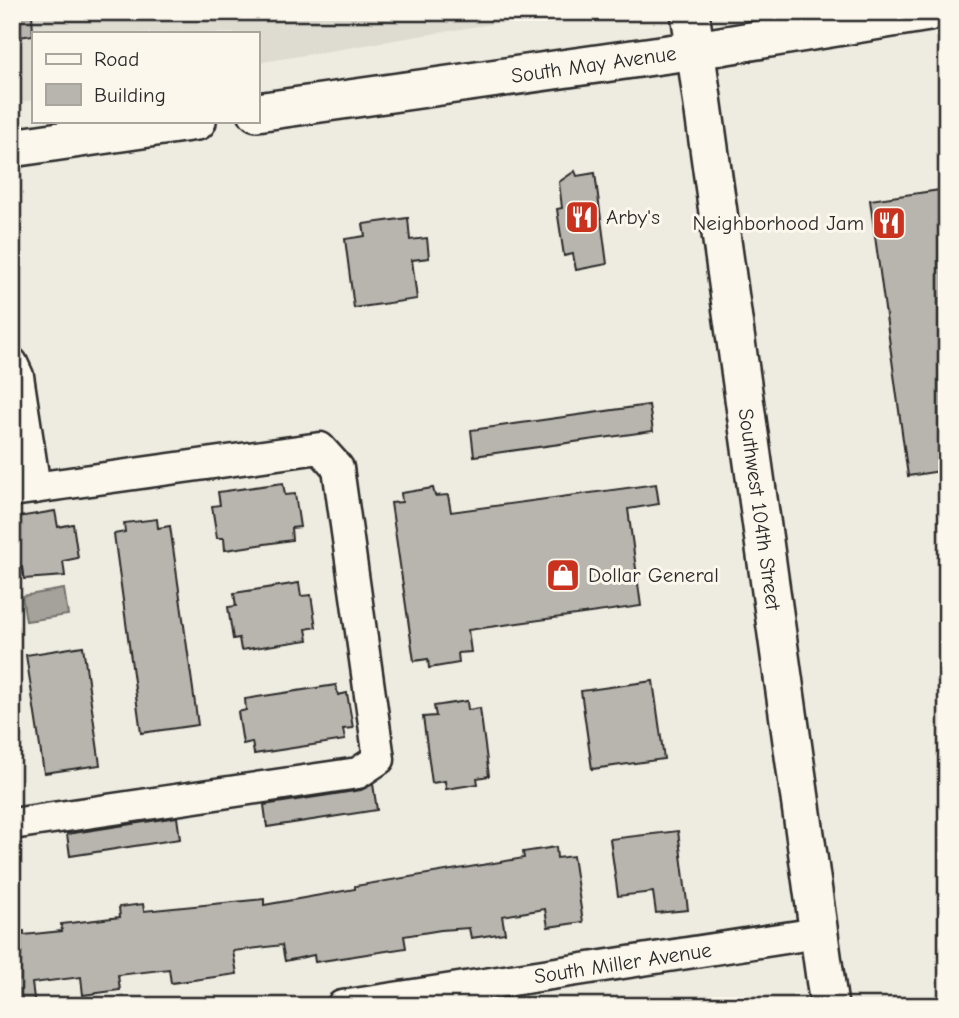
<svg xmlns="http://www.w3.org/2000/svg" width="959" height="1018" viewBox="0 0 959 1018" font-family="'Comic Neue',sans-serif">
	<rect width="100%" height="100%" fill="#eeebe0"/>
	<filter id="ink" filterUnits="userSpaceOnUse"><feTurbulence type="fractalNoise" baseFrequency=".0143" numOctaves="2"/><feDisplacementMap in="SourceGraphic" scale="14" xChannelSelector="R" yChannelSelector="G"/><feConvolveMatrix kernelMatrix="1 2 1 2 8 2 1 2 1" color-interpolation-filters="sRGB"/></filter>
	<g filter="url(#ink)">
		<!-- built -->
		<path fill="#dedbd1" d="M12,12H563L257,63V33H33V100L12,103Z"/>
		<!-- water -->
		<path fill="#a4a29a" stroke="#74726e" stroke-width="2" d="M64,589L68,615L26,621L22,596Z"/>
		<!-- building -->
		<g fill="#b8b5ae" stroke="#2b2b2b" stroke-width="2">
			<path d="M12,12H32L33,35L12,38Z"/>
			<path d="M575,171L577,176L595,173L607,264L576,270L573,254L564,256L557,209L562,208L559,182Z"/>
			<path d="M947,189V470L908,476L870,200Z"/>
			<path d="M408,218L410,240L427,238L429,258L412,260L417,299L354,308L345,239L365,236L363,224Z"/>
			<path d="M649,405L653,431L474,456L471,430Z"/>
			<path d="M283,483L285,495L295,494L300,527L291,528L292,540L225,550L224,538H217L212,506L220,505L218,492Z"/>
			<path d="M656,484L659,504L628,509L641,606L468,630L471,652L458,653L459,663L429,668L428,659L414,661L391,503L402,502L401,493L433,488L435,496L448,495L451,512Z"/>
			<path d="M55,511L58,527L73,524L78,558L63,561L65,576L24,579L22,567L12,568V518Z"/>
			<path d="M157,519L158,528L170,526L198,725L141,733L114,534L125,532L124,523Z"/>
			<path d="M299,583L301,596L311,595L316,627L306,629L308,640L241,650L239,638L233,639L228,607L236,606L234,593Z"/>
			<path d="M83,646L100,765L44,773L26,655Z"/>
			<path d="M653,681L664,759L592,769L581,691Z"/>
			<path d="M336,685L338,695L347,693L353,728L343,729L345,740L254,754L252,742L243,744L238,712L246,710L245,699Z"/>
			<path d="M467,701L468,710L480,708L489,776L477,778L478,784L446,789L445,781L432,783L423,717L436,716L434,706Z"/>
			<path d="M373,784L377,810L267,827L264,805L361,790Z"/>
			<path d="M177,817L180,839L70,856L67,834Z"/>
			<path d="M678,831L688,910L656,913L653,892L618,896L610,839Z"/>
			<path d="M556,847L557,858L573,856L583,922L548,927L545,909L502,916L505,933L471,938L469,928L441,930L404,936L406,948L315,962L314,955L285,961L282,945L233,951L237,974L171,983L169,969L118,975L120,990L83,995L81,977L32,983L35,1006H12V932L24,931V935L62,931L61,924L120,917L119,907L143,904L144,911L264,899V905L355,889V886L524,858L523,852Z"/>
		</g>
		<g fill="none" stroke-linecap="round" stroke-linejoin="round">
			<!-- minor casing -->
			<g stroke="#2b2b2b" stroke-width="35">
				<g id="minor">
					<path d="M12,363L18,376L35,488"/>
					<path d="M12,491L320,448L338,468L379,759L358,773L12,824"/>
					<path id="s1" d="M342,1006L818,933"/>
				</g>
			</g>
			<!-- major casing -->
			<g stroke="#2b2b2b" stroke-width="42">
				<g id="major">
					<path id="s2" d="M690,12L829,1006"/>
					<path id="s3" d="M257,112L696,50L929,12"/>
					<path d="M12,148L197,121"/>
				</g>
			</g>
			<!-- minor -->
			<use href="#minor" stroke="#fbf7ec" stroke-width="30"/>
			<!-- major -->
			<use href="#major" stroke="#fbf7ec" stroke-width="37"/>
		</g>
	</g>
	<!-- icons -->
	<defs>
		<g id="restaurant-square" transform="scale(1.75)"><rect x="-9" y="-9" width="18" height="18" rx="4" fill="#c8321e" stroke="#fbf7ec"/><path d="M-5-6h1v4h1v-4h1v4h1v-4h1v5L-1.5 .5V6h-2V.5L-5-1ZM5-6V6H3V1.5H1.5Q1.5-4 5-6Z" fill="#fff"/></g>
		<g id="shop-square" transform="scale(1.75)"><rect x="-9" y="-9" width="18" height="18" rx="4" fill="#c8321e" stroke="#fbf7ec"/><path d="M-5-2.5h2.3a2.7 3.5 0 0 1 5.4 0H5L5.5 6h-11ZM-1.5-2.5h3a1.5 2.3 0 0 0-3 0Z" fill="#fff"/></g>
	</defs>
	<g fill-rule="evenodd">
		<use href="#restaurant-square" x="582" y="217"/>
		<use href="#restaurant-square" x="889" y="223"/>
		<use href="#shop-square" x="563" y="575"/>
	</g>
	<g text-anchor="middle" stroke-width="6" stroke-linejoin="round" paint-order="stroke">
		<!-- street labels -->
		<g font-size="21" fill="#2b2b2b" stroke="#fbf7ec">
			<text dy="7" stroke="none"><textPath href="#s3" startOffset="340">South May Avenue</textPath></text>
			<text dy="7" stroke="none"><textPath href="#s2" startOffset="502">Southwest 104th Street</textPath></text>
			<text dy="7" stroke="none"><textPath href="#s1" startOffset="284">South Miller Avenue</textPath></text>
		</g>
		<!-- poi labels -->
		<g font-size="21" fill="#2b2b2b" stroke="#fbf7ec" text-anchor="start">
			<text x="606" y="224">Arby's</text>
			<text x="864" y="230" text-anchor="end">Neighborhood Jam</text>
			<text x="588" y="582">Dollar General</text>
		</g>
	</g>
	<!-- margin -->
	<rect width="959" height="1018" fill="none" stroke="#fbf7ec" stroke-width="42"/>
	<rect x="21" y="21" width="917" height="976" fill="none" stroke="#2b2b2b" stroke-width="2.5" filter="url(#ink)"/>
	<!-- legend -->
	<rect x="32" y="32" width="228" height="91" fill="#fbf7ec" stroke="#a8a59f" stroke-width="2"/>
	<rect x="46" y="54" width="35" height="10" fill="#fbf7ec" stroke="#a8a59f" stroke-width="2"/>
	<text x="94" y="66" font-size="21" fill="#2b2b2b">Road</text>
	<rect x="46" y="84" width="35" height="21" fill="#b8b5ae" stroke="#a8a59f" stroke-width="2"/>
	<text x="94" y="102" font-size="21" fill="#2b2b2b">Building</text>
</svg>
